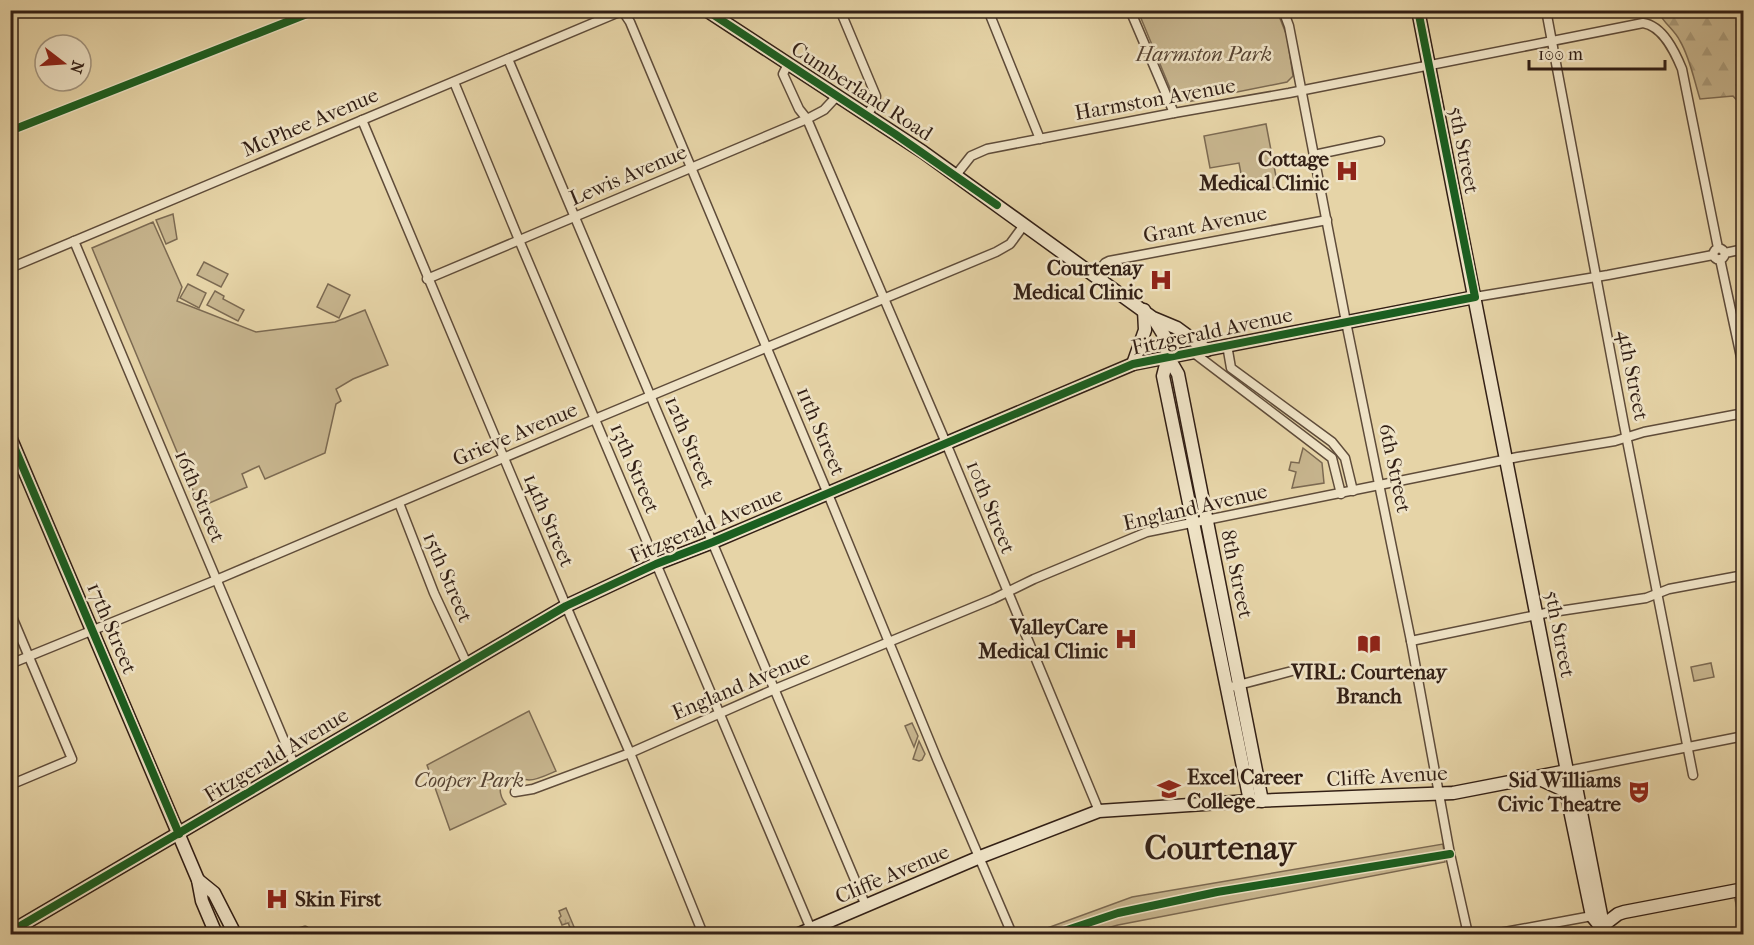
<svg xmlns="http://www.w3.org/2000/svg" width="1754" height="945" viewBox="0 0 1754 945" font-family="'IM FELL French Canon',serif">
	<defs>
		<pattern id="grass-tufts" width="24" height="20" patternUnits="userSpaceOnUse" patternTransform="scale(1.5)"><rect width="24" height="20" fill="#c7b58e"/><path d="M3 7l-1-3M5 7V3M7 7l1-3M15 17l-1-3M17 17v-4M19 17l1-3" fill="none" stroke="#ab9b7a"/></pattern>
		<pattern id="forest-firs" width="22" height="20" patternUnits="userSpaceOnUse" patternTransform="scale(1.5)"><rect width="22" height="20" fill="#c7b58e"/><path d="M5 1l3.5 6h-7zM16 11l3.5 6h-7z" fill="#ab9b7a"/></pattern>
	</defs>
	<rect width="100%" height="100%" fill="#e6d4a7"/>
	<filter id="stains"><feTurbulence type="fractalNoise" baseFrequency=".00333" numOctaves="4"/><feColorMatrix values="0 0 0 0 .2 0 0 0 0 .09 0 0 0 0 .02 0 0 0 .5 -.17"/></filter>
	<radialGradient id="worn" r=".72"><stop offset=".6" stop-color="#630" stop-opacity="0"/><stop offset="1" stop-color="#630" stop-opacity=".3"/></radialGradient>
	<!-- grass -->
	<path fill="url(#grass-tufts)" stroke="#7c6a52" stroke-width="1.5" d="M566,908L577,934H573L568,923L562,925L559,918L561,916L559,911Z"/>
	<!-- forest -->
	<path fill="url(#forest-firs)" stroke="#7c6a52" stroke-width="1.5" d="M1658,11H1740L1737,15L1744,21L1743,118L1741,105L1733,96L1700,99C1694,80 1690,58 1680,41C1674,29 1663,23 1658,11Z"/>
	<!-- green -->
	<g fill="#c7b58e" stroke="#7c6a52" stroke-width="1.5">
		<path d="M1138,11H1277L1287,36L1293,76L1287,82L1187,102L1176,98L1172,93Z"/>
		<path d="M1266,124L1278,187L1261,190L1259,186L1244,189L1239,163L1210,168L1204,136Z"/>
		<path d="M173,214L177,239L166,244L156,220Z"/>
		<path d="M153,222L182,287L177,301L256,332L335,322L365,310L388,365L353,379L336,389L341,401L336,404L325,453L265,479L259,466L242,474L247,487L200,507L92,248Z"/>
		<path d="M204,262L228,274L221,287L197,275Z"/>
		<path d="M188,284L206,293L199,308L180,298Z"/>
		<path d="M328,284L350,295L339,318L317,307Z"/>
		<path d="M215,291L224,296L223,299L244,310L238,321L207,305Z"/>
		<path d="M1303,448L1322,463L1324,483L1292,488L1296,472L1289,470L1291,462L1299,463Z"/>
		<path d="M1711,663L1714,677L1694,681L1691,667Z"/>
		<path d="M529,711L556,771C549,774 537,780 529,780C523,780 517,775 510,776C496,779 499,796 506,804L450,830L427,765Z"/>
		<path d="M912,723L918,736L914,747L905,726Z"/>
		<path d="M919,741L925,754L922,760L919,761L913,759Z"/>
		<path d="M1443,844L1445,862L1118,925L1085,934H1031L1132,897Z"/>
		<path d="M1743,897L1744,934H1742L1735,899Z"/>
	</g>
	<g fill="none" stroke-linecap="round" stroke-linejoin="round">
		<!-- street casing -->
		<g stroke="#5f4c3a" stroke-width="11">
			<g id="street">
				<path d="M622,10L630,22L828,494L937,759L1012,934"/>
				<path d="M840,10L876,96L875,103L867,115"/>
				<path d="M988,10L1040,139"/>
				<path d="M1130,10L1174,113"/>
				<path d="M1283,10L1289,26L1346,322L1411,641L1450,854L1468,934"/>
				<path d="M1546,10L1624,425L1693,775"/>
				<path d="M508,59L866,906"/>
				<path d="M788,64L783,74L799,109L807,119L946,443L1099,811"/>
				<path d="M454,82L519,240L813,934"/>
				<path d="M362,120L572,620L630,753L703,934"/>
				<path d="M1314,155L1380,141"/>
				<path d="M956,175L971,156L987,149L1174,113L1289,93L1643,23C1663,26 1675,52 1682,69L1718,248"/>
				<path d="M74,241L294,764"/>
				<circle cx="1719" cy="254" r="5.5"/>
				<path d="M1725,253L1744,249"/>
				<path d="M1720,259L1744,371"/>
				<path d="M10,268L624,10"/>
				<path d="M1095,276L1105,263L1109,261L1327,220"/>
				<path d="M427,279L807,119L824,110L837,96"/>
				<path d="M1475,297L1608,275L1713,255"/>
				<path d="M1227,345L1231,368L1332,442L1345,458L1353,491"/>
				<path d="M1194,353L1332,458L1341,494"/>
				<path d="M399,503L434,593L467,664"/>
				<path d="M10,612L72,759L10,785"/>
				<path d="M1411,641L1546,613L1646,598L1669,589L1744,575"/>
				<path d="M10,664L216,580L595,419L996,252L1010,244L1024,225"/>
				<path d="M1227,688L1292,671"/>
				<path d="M1567,771L1744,736"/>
				<path d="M515,792L533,789L630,753L775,689L993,599L1034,579L1147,532L1518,457L1615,441L1644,432L1744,413"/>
				<path d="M294,934L305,931"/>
				<path d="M1494,934L1592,916"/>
			</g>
		</g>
		<!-- secondary casing -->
		<g stroke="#321f15" stroke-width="15">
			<g id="secondary">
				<path d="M706,10L923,152L1153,318L1177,328L1207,350"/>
				<path d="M1418,10L1567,771L1566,791L1592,916L1601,927"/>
				<path d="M1154,319L1165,337L1168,357L1178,374L1262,801"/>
				<path d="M1168,357L1163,376L1250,801"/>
				<path d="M1133,364L1145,330L1144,310"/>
				<path d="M10,437L198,880L202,901L216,934"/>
				<path d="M1567,772L1576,787L1601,915L1602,929"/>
				<path d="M1535,777L1566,791"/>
				<path d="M198,880L214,893L235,934"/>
				<path d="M1601,927L1618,914L1624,912L1744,889"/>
				<path d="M10,932L566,606L656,564L713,542L1133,364L1475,297"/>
				<path d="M799,934L980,857L1099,811L1250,801L1453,793L1567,771"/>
			</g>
		</g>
		<!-- street -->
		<use href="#street" stroke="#efe3c6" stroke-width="8"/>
		<!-- secondary -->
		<use href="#secondary" stroke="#efe3c6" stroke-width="12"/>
		<!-- cycleway casing -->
		<g stroke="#efe3c6" stroke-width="11">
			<g id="cycleway">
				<path d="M706,10L895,134L997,205"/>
				<path d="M10,131L317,10"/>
				<path d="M10,437L179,834"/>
				<path d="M10,932L566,606L656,564L713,542L1133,364L1475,297L1418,10"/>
				<path d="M1055,934L1118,913L1217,892L1450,854"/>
			</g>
		</g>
		<!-- cycleway -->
		<use href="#cycleway" stroke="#1b5e20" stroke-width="8"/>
	</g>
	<!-- icons -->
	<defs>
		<g id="hospital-bare" transform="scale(1.8)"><path d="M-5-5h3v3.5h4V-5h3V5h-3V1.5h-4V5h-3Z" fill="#8f2418" stroke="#efe3c6" stroke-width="2.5" paint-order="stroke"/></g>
		<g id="library-bare" transform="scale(1.8)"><path d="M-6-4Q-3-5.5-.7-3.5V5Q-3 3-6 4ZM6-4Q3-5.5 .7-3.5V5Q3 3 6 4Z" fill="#8f2418" stroke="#efe3c6" stroke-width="2.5" paint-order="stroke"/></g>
		<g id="university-bare" transform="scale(1.8)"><path d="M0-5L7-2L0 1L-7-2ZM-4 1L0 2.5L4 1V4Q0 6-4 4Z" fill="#8f2418" stroke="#efe3c6" stroke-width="2.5" paint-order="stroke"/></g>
		<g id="theatre-bare" transform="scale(1.8)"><path d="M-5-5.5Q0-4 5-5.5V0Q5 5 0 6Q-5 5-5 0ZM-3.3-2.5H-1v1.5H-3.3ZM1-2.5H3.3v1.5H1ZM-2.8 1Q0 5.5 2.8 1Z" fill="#8f2418" stroke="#efe3c6" stroke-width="2.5" paint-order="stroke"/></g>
	</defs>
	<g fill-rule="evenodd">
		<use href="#hospital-bare" x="1347" y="171"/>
		<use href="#hospital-bare" x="1161" y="280"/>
		<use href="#hospital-bare" x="1126" y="639"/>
		<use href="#library-bare" x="1369" y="644"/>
		<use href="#university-bare" x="1169" y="789"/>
		<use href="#theatre-bare" x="1639" y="792"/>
		<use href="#hospital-bare" x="277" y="899"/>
	</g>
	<g text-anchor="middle" stroke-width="5" stroke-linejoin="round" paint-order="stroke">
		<!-- park labels -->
		<g font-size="21" font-style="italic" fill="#574433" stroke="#efe3c6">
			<text x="1204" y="61">Harmston Park</text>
			<text x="469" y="787">Cooper Park</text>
		</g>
		<!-- street labels -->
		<g font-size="21" fill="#321f15" stroke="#efe3c6">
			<text transform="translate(862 91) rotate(33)" y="7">Cumberland Road</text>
			<text transform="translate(1155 99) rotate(-10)" y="7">Harmston Avenue</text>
			<text transform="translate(310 122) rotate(-23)" y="7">McPhee Avenue</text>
			<text transform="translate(1464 150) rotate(79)" y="7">5th Street</text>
			<text transform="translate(628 175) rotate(-23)" y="7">Lewis Avenue</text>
			<text transform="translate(1205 224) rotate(-11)" y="7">Grant Avenue</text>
			<text transform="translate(1212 331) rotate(-12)" y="7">Fitzgerald Avenue</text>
			<text transform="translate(1633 375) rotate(79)" y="7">4th Street</text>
			<text transform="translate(821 431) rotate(67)" y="7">11th Street</text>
			<text transform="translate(515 434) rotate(-23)" y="7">Grieve Avenue</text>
			<text transform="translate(690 442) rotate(67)" y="7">12th Street</text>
			<text transform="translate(635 468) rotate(67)" y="7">13th Street</text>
			<text transform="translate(1395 468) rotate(78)" y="7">6th Street</text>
			<text transform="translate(200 496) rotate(67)" y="7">16th Street</text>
			<text transform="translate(991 507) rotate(68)" y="7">10th Street</text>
			<text transform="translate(1195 507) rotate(-13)" y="7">England Avenue</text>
			<text transform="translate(549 520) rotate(67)" y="7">14th Street</text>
			<text transform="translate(706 525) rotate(-23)" y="7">Fitzgerald Avenue</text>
			<text transform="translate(1237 574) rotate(78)" y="7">8th Street</text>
			<text transform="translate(448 577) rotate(67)" y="7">15th Street</text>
			<text transform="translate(112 628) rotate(67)" y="7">17th Street</text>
			<text transform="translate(1560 634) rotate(79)" y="7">5th Street</text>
			<text transform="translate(741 685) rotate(-23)" y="7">England Avenue</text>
			<text transform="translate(276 755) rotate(-31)" y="7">Fitzgerald Avenue</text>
			<text transform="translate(1387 776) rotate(-3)" y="7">Cliffe Avenue</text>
			<text transform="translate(892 874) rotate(-23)" y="7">Cliffe Avenue</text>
		</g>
		<!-- poi labels -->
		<g font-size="21" font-weight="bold" fill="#321f15" stroke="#efe3c6" text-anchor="end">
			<text x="1329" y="166">Cottage<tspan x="1329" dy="24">Medical Clinic</tspan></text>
			<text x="1143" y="275">Courtenay<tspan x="1143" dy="24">Medical Clinic</tspan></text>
			<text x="1108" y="634">ValleyCare<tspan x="1108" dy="24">Medical Clinic</tspan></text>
			<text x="1369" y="679" text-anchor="middle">VIRL: Courtenay<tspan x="1369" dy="24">Branch</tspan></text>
			<text x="1187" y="784" text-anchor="start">Excel Career<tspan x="1187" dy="24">College</tspan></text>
			<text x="1621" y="787">Sid Williams<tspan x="1621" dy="24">Civic Theatre</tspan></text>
			<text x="295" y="906" text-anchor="start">Skin First</text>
		</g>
		<!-- town labels -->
		<g font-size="33" font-weight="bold" fill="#321f15" stroke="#efe3c6">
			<text x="1220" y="859">Courtenay</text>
		</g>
	</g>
	<!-- margin -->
	<rect width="1754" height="945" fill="none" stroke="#e6d4a7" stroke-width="36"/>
	<rect x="12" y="12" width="1730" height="921" fill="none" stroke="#321f15" stroke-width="3"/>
	<rect x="18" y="18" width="1718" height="909" fill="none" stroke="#321f15" stroke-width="1.5"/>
	<!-- north arrow -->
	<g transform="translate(63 63) rotate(107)"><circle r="28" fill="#efe3c6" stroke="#a3957f" stroke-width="1.5"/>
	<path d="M0-4.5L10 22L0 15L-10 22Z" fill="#8f2418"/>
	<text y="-9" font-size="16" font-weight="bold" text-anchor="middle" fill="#321f15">N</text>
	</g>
	<!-- scale -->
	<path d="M1529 60v9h136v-9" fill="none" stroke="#321f15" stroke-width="3"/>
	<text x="1538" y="60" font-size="18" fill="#321f15" stroke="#efe3c6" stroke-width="4.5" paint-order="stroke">100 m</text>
	<rect width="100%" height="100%" filter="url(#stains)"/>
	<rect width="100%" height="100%" fill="url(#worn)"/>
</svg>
